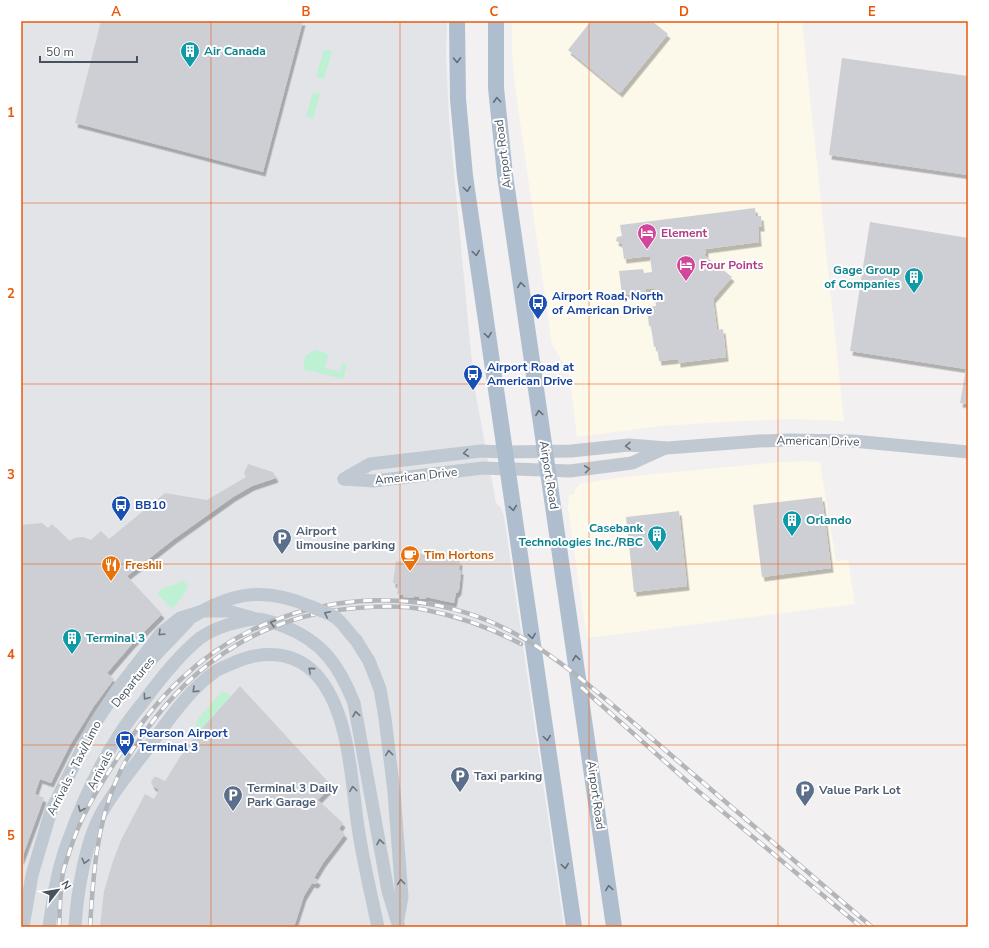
<svg xmlns="http://www.w3.org/2000/svg" width="989" height="948" viewBox="0 0 989 948" font-family="'Nunito Sans',sans-serif">
	<defs>
		<filter id="shadow"><feDropShadow dx="2.5" dy="4.5" stdDeviation="0" flood-color="#0004"/></filter>
	</defs>
	<rect width="100%" height="100%" fill="#f2f0f0"/>
	<!-- commercial -->
	<g fill="#fcf8ea">
		<path d="M512,21H802L844,421L790,419L725,422L662,426L577,437L569,372L552,345L514,79L512,51Z"/>
		<path d="M808,461L820,462L836,561L848,560L855,604L587,638L568,509L569,495H573L576,488L580,484L623,477L779,462Z"/>
	</g>
	<!-- airport -->
	<path fill="#e2e4e8" d="M21,21H447L446,56L449,119L474,385L496,503L501,508L504,516L564,927H21Z"/>
	<!-- green -->
	<g fill="#bef0d4">
		<path d="M324,50L332,51L324,79L316,77Z"/>
		<path d="M313,92L320,94L313,119L306,117Z"/>
		<path d="M315,350L326,353L328,355L325,368L340,372L342,363L347,365L343,379L303,369L306,355Z"/>
		<path d="M183,580L188,586L185,593L172,609L157,593C164,585 175,587 183,580Z"/>
		<path d="M222,691L231,696L199,732L197,729L196,723L199,718Z"/>
	</g>
	<!-- building -->
	<g fill="#cdcfd5" filter="url(#shadow)">
		<path d="M101,21H303L263,172L75,123Z"/>
		<path d="M591,21H652L668,34L620,93L568,50Z"/>
		<path d="M842,58L968,76V175L829,155Z"/>
		<path d="M755,208L756,216H761L762,227H758L759,242L706,249V253L704,255L732,277L713,299L717,330L723,329L726,357L678,363V359L659,361L657,346L654,347L651,326H649L647,307L656,306L654,288L645,289L646,292L622,295L619,271L643,269L644,273L652,272L650,256L624,259L622,244L616,241L617,237L622,236L620,225Z"/>
		<path d="M870,222L968,238V404L960,403L966,369L850,351Z"/>
		<path d="M248,464L273,472L276,478L252,486L233,497L174,539L127,576L162,614L132,644L107,673L114,679L94,706L70,745L51,783L40,779L35,794L44,798L21,861V525L42,523L48,528L52,524L70,541L74,538L83,537L91,540L101,531L109,539L165,493L207,500L246,477L244,473Z"/>
		<path d="M822,497L831,568L762,577L753,505Z"/>
		<path d="M679,511L687,586L634,592L626,517Z"/>
		<path d="M409,551L434,557L435,555L442,556V558L460,561L459,570H461L460,582L459,590L457,593H456L454,603L426,597V599H420L419,597L414,596V598L403,597V595L397,594L398,584L393,583L396,561L402,562L404,552L409,553Z"/>
		<path d="M240,686L332,786L318,800L343,823L339,829L345,834L323,863L314,878L318,880L317,883L315,884L312,883L304,896L294,927H100L104,891L113,861L121,840L145,794L154,799L159,790L153,786L151,783L152,780L154,777H157L165,781L180,757L197,734Z"/>
	</g>
	<g fill="none" stroke-linecap="round" stroke-linejoin="round">
		<!-- minor -->
		<g stroke="#c0c9d2" stroke-width="13">
			<path d="M344,479L370,464L481,451L505,452L571,451L629,445L667,448L759,441L789,440L853,441L968,452"/>
			<path d="M344,479L374,481L483,468L570,471L632,463L665,448"/>
			<path d="M356,640L369,661L380,689L385,718L394,792L402,897L398,919"/>
			<path d="M145,666L188,621"/>
			<path d="M23,927L32,875L51,811L94,725L117,690L161,633L180,618L203,611H228L253,618"/>
			<path d="M49,927C53,899 57,871 67,844C80,808 97,768 119,735C126,724 135,712 144,701C160,679 178,656 200,638C211,630 225,625 239,622C244,620 251,619 257,619C265,619 275,623 283,626C322,641 339,665 354,703L388,891L399,927"/>
			<path d="M75,927C77,894 85,842 102,812C114,791 130,771 145,752C166,724 187,691 216,671C221,668 226,666 231,664C262,649 297,650 320,679C350,717 351,781 358,827C363,861 371,894 378,927"/>
		</g>
		<!-- major -->
		<g stroke="#afbecf" stroke-width="16">
			<path d="M457,21L458,99L465,176L574,927"/>
			<path d="M496,21V88L505,175L614,927"/>
		</g>
		<!-- rail casing -->
		<g stroke="#b2b5ba" stroke-width="4.5">
			<g id="rail">
				<path d="M581,687L698,791L861,927"/>
				<path d="M59,927C60,909 60,890 63,872C65,864 68,857 70,850C80,818 97,790 115,762C134,732 155,703 181,679C266,598 401,576 506,629C533,642 557,660 580,678C616,707 651,738 686,768C748,821 810,874 872,927"/>
				<path d="M90,927C93,878 96,827 116,781C123,763 134,747 145,732C196,659 267,615 356,608C379,606 403,605 426,610C461,617 489,627 521,644"/>
			</g>
		</g>
		<!-- rail -->
		<use href="#rail" stroke="#fff" stroke-width="3" stroke-dasharray="9" stroke-linecap="butt"/>
		<!-- minor-bridge -->
		<path stroke="#c0c9d2" stroke-width="13" d="M192,617C234,591 267,587 312,607C319,610 328,613 335,617C342,622 349,633 356,640"/>
	</g>
	<!-- one-way arrows -->
	<defs><path id="oneway-chevron" d="M-2-3.5L2.5 0L-2 3.5" fill="none" stroke-width="1.6" stroke-linecap="round" stroke-linejoin="round"/></defs>
	<g stroke="#626d7a">
		<use href="#oneway-chevron" transform="translate(457 60) rotate(89)"/>
		<use href="#oneway-chevron" transform="translate(497 100) rotate(-94)"/>
		<use href="#oneway-chevron" transform="translate(467 189) rotate(82)"/>
		<use href="#oneway-chevron" transform="translate(476 253) rotate(82)"/>
		<use href="#oneway-chevron" transform="translate(521 285) rotate(-98)"/>
		<use href="#oneway-chevron" transform="translate(488 335) rotate(82)"/>
		<use href="#oneway-chevron" transform="translate(539 413) rotate(-99)"/>
		<use href="#oneway-chevron" transform="translate(513 508) rotate(82)"/>
		<use href="#oneway-chevron" transform="translate(532 636) rotate(82)"/>
		<use href="#oneway-chevron" transform="translate(576 658) rotate(-98)"/>
		<use href="#oneway-chevron" transform="translate(547 738) rotate(82)"/>
		<use href="#oneway-chevron" transform="translate(565 866) rotate(82)"/>
		<use href="#oneway-chevron" transform="translate(609 888) rotate(-98)"/>
	</g>
	<g stroke="#6c7681">
		<use href="#oneway-chevron" transform="translate(628 446) rotate(178)"/>
		<use href="#oneway-chevron" transform="translate(466 453) rotate(173)"/>
		<use href="#oneway-chevron" transform="translate(587 469) rotate(-7)"/>
		<use href="#oneway-chevron" transform="translate(327 614) rotate(-154)"/>
		<use href="#oneway-chevron" transform="translate(273 623) rotate(-164)"/>
		<use href="#oneway-chevron" transform="translate(161 633) rotate(135)"/>
		<use href="#oneway-chevron" transform="translate(311 670) rotate(-139)"/>
		<use href="#oneway-chevron" transform="translate(195 690) rotate(136)"/>
		<use href="#oneway-chevron" transform="translate(146 697) rotate(126)"/>
		<use href="#oneway-chevron" transform="translate(356 714) rotate(-100)"/>
		<use href="#oneway-chevron" transform="translate(389 753) rotate(-96)"/>
		<use href="#oneway-chevron" transform="translate(353 789) rotate(-97)"/>
		<use href="#oneway-chevron" transform="translate(81 809) rotate(113)"/>
		<use href="#oneway-chevron" transform="translate(380 842) rotate(-100)"/>
		<use href="#oneway-chevron" transform="translate(85 861) rotate(104)"/>
		<use href="#oneway-chevron" transform="translate(401 882) rotate(-95)"/>
	</g>
	<!-- grid -->
	<path fill="none" stroke="#e8590c" stroke-width="1" stroke-opacity="0.55" d="M211,21V927M400,21V927M589,21V927M778,21V927M21,203H968M21,384H968M21,564H968M21,745H968"/>
	<!-- icons -->
	<defs>
		<g id="building-pin" transform="scale(1)"><path d="M0 17L-7.5 6A9.5 9.5 0 1 1 7.5 6Z" fill="#0f9aa8" stroke="#fff"/><path d="M-4-6H4V6H1V3H-1V6H-4ZM-2.5-4.3h1.7v1.8h-1.7ZM.8-4.3h1.7v1.8H.8ZM-2.5-1h1.7V.8h-1.7ZM.8-1h1.7V.8H.8Z" fill="#fff"/></g>
		<g id="hotel-pin" transform="scale(1)"><path d="M0 17L-7.5 6A9.5 9.5 0 1 1 7.5 6Z" fill="#d1479c" stroke="#fff"/><path d="M-6-4.5h1.5V1H6V5H4.5V3h-9V5H-6ZM-4 0a1.8 1.8 0 1 1 3.6 0ZM.5 0V-2.5h3Q6-2.5 6 0Z" fill="#fff"/></g>
		<g id="bus-pin" transform="scale(1)"><path d="M0 17L-7.5 6A9.5 9.5 0 1 1 7.5 6Z" fill="#1a4fb4" stroke="#fff"/><path d="M-5-6H5V4H4V6H2V4H-2V6H-4V4H-5ZM-3.5-4V0h7V-4ZM-3.5 1.2v1.5H-2V1.2ZM2 1.2v1.5H3.5V1.2Z" fill="#fff"/></g>
		<g id="parking-pin" transform="scale(1)"><path d="M0 17L-7.5 6A9.5 9.5 0 1 1 7.5 6Z" fill="#5c6f8a" stroke="#fff"/><path d="M-3.5-5.5H1a3.5 3.5 0 0 1 0 7H-1V5.5H-3.5ZM-1-3.4V-.6H.8a1.4 1.4 0 0 0 0-2.8Z" fill="#fff"/></g>
		<g id="cafe-pin" transform="scale(1)"><path d="M0 17L-7.5 6A9.5 9.5 0 1 1 7.5 6Z" fill="#e8710a" stroke="#fff"/><path d="M-5.5-4.5H6V0H3Q3 3.5 0 3.5H-2.5Q-5.5 3.5-5.5 0ZM3-3.2v2h1.7v-2ZM-6 4.5H4V6H-6Z" fill="#fff"/></g>
		<g id="restaurant-pin" transform="scale(1)"><path d="M0 17L-7.5 6A9.5 9.5 0 1 1 7.5 6Z" fill="#e8710a" stroke="#fff"/><path d="M-5-6h1v4h1v-4h1v4h1v-4h1v5L-1.5 .5V6h-2V.5L-5-1ZM5-6V6H3V1.5H1.5Q1.5-4 5-6Z" fill="#fff"/></g>
	</defs>
	<g fill-rule="evenodd">
		<use href="#building-pin" x="190" y="51"/>
		<use href="#hotel-pin" x="647" y="233"/>
		<use href="#hotel-pin" x="686" y="265"/>
		<use href="#building-pin" x="914" y="277"/>
		<use href="#bus-pin" x="538" y="303"/>
		<use href="#bus-pin" x="473" y="374"/>
		<use href="#bus-pin" x="121" y="505"/>
		<use href="#building-pin" x="792" y="520"/>
		<use href="#building-pin" x="657" y="535"/>
		<use href="#parking-pin" x="282" y="538"/>
		<use href="#cafe-pin" x="410" y="555"/>
		<use href="#restaurant-pin" x="111" y="565"/>
		<use href="#building-pin" x="72" y="638"/>
		<use href="#bus-pin" x="125" y="740"/>
		<use href="#parking-pin" x="460" y="776"/>
		<use href="#parking-pin" x="805" y="790"/>
		<use href="#parking-pin" x="233" y="795"/>
	</g>
	<g text-anchor="middle" stroke-width="4" stroke-linejoin="round" paint-order="stroke">
		<!-- culture labels -->
		<g font-size="12" font-weight="bold" fill="#0d838f" stroke="#fff" text-anchor="start">
			<text x="204" y="55">Air Canada</text>
			<text x="900" y="274" text-anchor="end">Gage Group<tspan x="900" dy="14">of Companies</tspan></text>
			<text x="806" y="524">Orlando</text>
			<text x="643" y="532" text-anchor="end">Casebank<tspan x="643" dy="14">Technologies Inc./RBC</tspan></text>
			<text x="86" y="642">Terminal 3</text>
		</g>
		<!-- street labels -->
		<g font-size="12" fill="#48525e" stroke="#fff">
			<text transform="translate(503 154) rotate(-97)" y="4">Airport Road</text>
			<text transform="translate(818 441) rotate(1)" y="4">American Drive</text>
			<text transform="translate(549 475) rotate(81)" y="4">Airport Road</text>
			<text transform="translate(416 476) rotate(-6)" y="4">American Drive</text>
			<text transform="translate(133 682) rotate(-51)" y="4">Departures</text>
			<text transform="translate(74 768) rotate(-63)" y="4">Arrivals - Taxi/Limo</text>
			<text transform="translate(100 770) rotate(-63)" y="4">Arrivals</text>
			<text transform="translate(596 795) rotate(82)" y="4">Airport Road</text>
		</g>
		<!-- hotel labels -->
		<g font-size="12" font-weight="bold" fill="#b23c85" stroke="#fff" text-anchor="start">
			<text x="661" y="237">Element</text>
			<text x="700" y="269">Four Points</text>
		</g>
		<!-- transit labels -->
		<g font-size="12" font-weight="bold" fill="#164399" stroke="#fff" text-anchor="start">
			<text x="552" y="300">Airport Road, North<tspan x="552" dy="14">of American Drive</tspan></text>
			<text x="487" y="371">Airport Road at<tspan x="487" dy="14">American Drive</tspan></text>
			<text x="135" y="509">BB10</text>
			<text x="139" y="737">Pearson Airport<tspan x="139" dy="14">Terminal 3</tspan></text>
		</g>
		<!-- service labels -->
		<g font-size="12" font-weight="bold" fill="#4e5e75" stroke="#fff" text-anchor="start">
			<text x="296" y="535">Airport<tspan x="296" dy="14">limousine parking</tspan></text>
			<text x="474" y="780">Taxi parking</text>
			<text x="247" y="792">Terminal 3 Daily<tspan x="247" dy="14">Park Garage</tspan></text>
			<text x="819" y="794">Value Park Lot</text>
		</g>
		<!-- food labels -->
		<g font-size="12" font-weight="bold" fill="#c56008" stroke="#fff" text-anchor="start">
			<text x="424" y="559">Tim Hortons</text>
			<text x="125" y="569">Freshii</text>
		</g>
	</g>
	<!-- border -->
	<rect width="989" height="948" fill="none" stroke="#ffffff" stroke-width="44"/>
	<!-- north arrow -->
	<g transform="translate(58 890) rotate(59)" stroke="#ffffff" stroke-width="3" paint-order="stroke">
	<path d="M0-3L7 15L0 10L-7 15Z" fill="#48525e"/>
	<text y="-6" font-size="11" font-weight="bold" text-anchor="middle" fill="#48525e">N</text>
	</g>
	<!-- scale -->
	<path d="M40 56v6h97v-6" fill="none" stroke="#48525e" stroke-width="2"/>
	<text x="46" y="56" font-size="12" fill="#48525e" stroke="#ffffff" stroke-width="3" paint-order="stroke">50 m</text>
	<rect x="22" y="22" width="945" height="904" fill="none" stroke="#e8590c" stroke-width="1.5"/>
	<g font-size="13" text-anchor="middle" font-weight="bold" fill="#e8590c">
		<text x="116" y="16">A</text>
		<text x="306" y="16">B</text>
		<text x="494" y="16">C</text>
		<text x="684" y="16">D</text>
		<text x="872" y="16">E</text>
		<text x="11" y="117">1</text>
		<text x="11" y="298">2</text>
		<text x="11" y="479">3</text>
		<text x="11" y="659">4</text>
		<text x="11" y="840">5</text>
	</g>
</svg>
